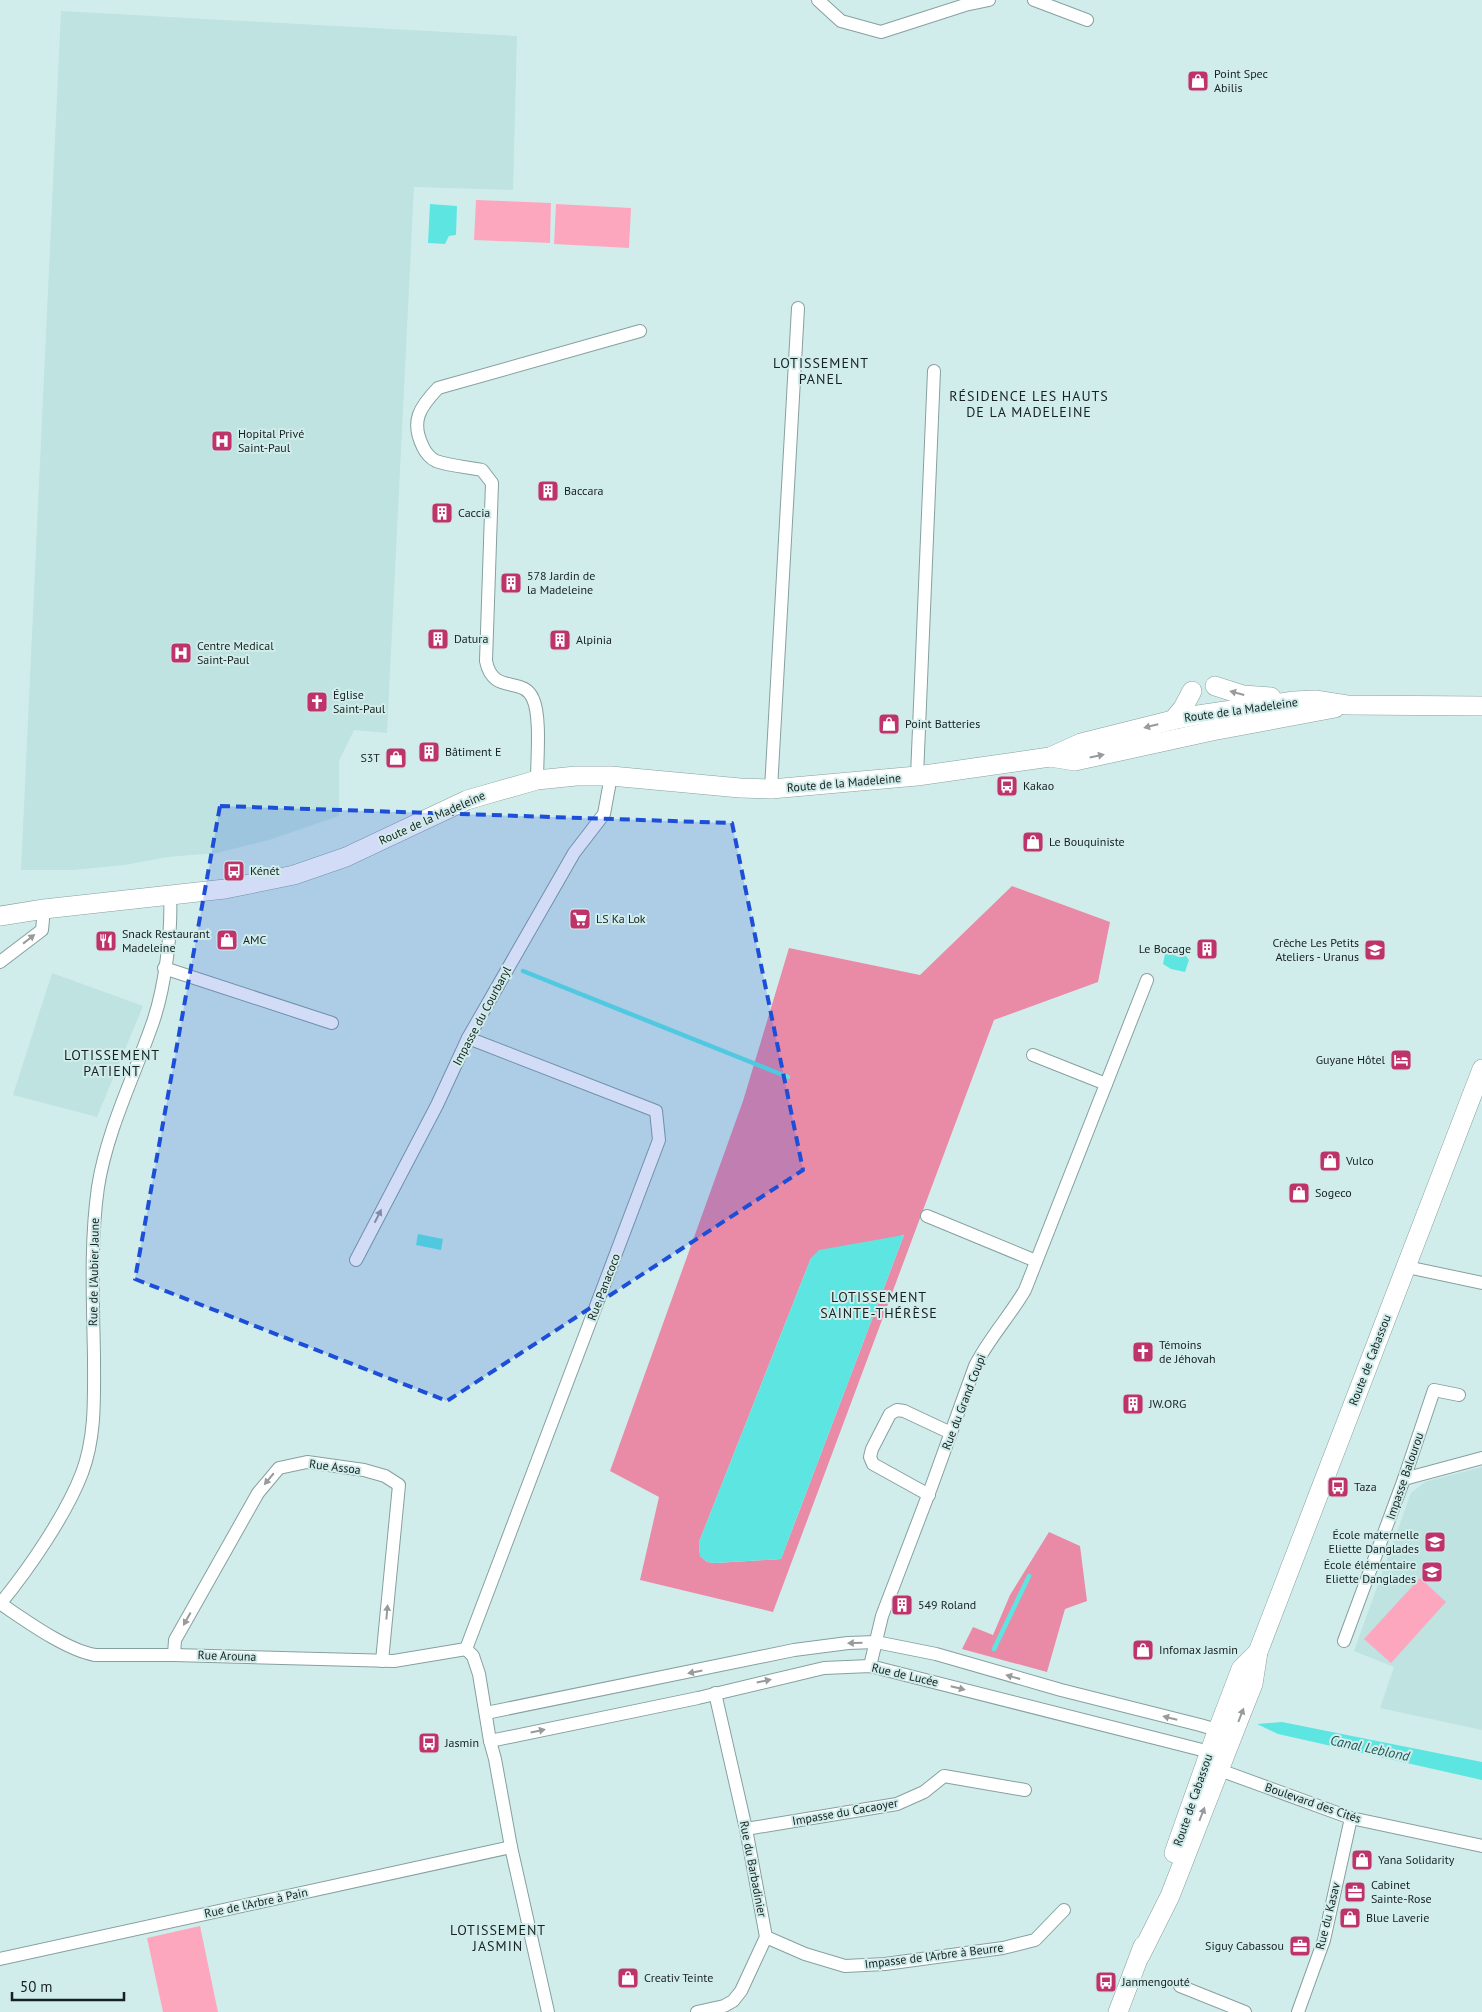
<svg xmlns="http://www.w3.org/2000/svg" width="1482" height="2012" viewBox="0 0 1482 2012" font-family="'PT Sans',sans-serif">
	<rect width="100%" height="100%" fill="#d1edeb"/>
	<!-- built -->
	<g fill="#bee3e0">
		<path d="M61,11L517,36L513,190L414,187L387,733L354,730L339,761V816L269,840L217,853L168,857L124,865L74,870H21Z"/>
		<path d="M52,973L143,1006L97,1117L13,1095Z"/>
		<path d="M1482,1467V1730L1380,1708L1394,1667L1354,1651L1411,1493L1425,1482Z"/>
	</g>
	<!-- green -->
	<g fill="#fda7bf">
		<path d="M476,200L551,203L550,243L474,240Z"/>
		<path d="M556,204L631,208L629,248L554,244Z"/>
		<path d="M1420,1578L1446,1602L1391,1663L1364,1639Z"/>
		<path d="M200,1926L218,2012H163L147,1938Z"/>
	</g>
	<!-- forest -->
	<g fill="#e98ba7" fill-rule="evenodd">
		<path d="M1012,886L1110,922L1098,982L994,1020L773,1612L640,1580L659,1497L610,1471L743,1101L789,948L920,975ZM904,1235L781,1559L716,1563L707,1562L700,1556L699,1542L811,1258Z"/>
		<path d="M1049,1532L1080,1546L1087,1601L1065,1609L1047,1672L962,1649L973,1627L993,1635L1010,1595Z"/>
	</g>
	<!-- water -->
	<g fill="#5de6e1">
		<path d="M430,204L457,206L456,235L449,236L445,244L428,243Z"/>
		<path d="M1169,953L1179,957L1186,956L1189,960L1185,972L1171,969L1163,964L1165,954Z"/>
		<path d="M418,1234L443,1239L441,1250L416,1245Z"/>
		<path d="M904,1235L781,1559L715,1563L707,1562L700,1556L699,1542L811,1258L819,1250Z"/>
		<path d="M1282,1722L1482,1762V1780L1278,1734L1257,1724Z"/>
	</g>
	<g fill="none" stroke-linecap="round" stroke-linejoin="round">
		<!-- stream -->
		<g stroke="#5de6e1" stroke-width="4.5">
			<path d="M523,971L788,1077"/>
			<path d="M994,1649L1029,1576"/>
		</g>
		<!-- street casing -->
		<g stroke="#86a09f" stroke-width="14">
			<g id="street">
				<path d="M818,0L841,21L881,32L965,5L989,0"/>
				<path d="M1034,0L1087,20"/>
				<path d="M917,776L934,371"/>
				<path d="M537,780C537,759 541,716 533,699C523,675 493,696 486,661L492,483L482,470C467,467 450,466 436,461C431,459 425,452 423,447C410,421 420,407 438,388L640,331"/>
				<path d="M771,789L798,308"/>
				<path d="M0,962L42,930L44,909"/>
				<path d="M164,968L332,1023"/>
				<path d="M1033,1055L1106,1084"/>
				<path d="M927,1216L1036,1261"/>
				<path d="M356,1260L437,1105L468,1038L574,853L604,814L611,776"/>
				<path d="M1407,1267L1482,1283"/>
				<path d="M1404,1479L1482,1458"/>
				<path d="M929,1495L873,1464L870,1457L872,1449L890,1414L897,1410L904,1411L951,1433"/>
				<path d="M0,1604C28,1570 66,1515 82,1473C96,1436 94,1397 94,1357C93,1301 90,1243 98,1187C107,1130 134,1077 153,1022C165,987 172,932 170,895"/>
				<path d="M1,1604C25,1620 66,1650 95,1655H174L394,1661L466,1649"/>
				<path d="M1344,1641L1404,1479L1434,1390L1459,1395"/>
				<path d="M466,1649L659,1140L656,1111L468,1038"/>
				<path d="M466,1649L473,1656L479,1674L490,1741L495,1759L511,1847L548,2012"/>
				<path d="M174,1655L175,1640L258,1493L279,1468L307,1462L364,1470L385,1476L399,1485L382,1661"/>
				<path d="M870,1666L882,1616L932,1485L975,1366C989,1338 1010,1316 1025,1290L1147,980"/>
				<path d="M486,1713L794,1650L848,1643L876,1642L936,1654L1061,1690L1200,1725L1217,1730L1222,1736"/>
				<path d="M490,1741L698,1698L824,1668L870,1666L1210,1752L1216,1750"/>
				<path d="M1214,1768L1351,1818L1482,1846"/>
				<path d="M746,1829L897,1804L924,1792L944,1776L1025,1790"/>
				<path d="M766,1937L805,1954L845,1966L885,1964L1003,1948L1035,1940L1064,1910"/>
				<path d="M0,1959L511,1847"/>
				<path d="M1180,1986L1245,2012"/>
				<path d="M697,2012L724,2006L733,2001L741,1991L766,1937L746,1829L715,1693"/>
				<path d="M1298,2012L1324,1940L1351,1818"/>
			</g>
		</g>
		<!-- secondary casing -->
		<g stroke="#86a09f" stroke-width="20">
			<g id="secondary">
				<path d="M1215,686L1243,695L1271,697"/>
				<path d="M1173,720L1183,708L1192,691"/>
				<path d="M1050,757L1075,761L1212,731L1335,708"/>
				<path d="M0,916L44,909L225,889L294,875L346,857L467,800L537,780L576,776H611L740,788L771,789L917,776L1050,757L1081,743L1173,720L1198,715L1294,701L1315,700L1347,705L1482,706"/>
				<path d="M1174,1853L1214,1740L1241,1669L1258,1652"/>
				<path d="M1140,1956L1170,1896L1241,1714L1253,1684L1258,1652L1482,1069"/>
				<path d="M1118,2012L1143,1946"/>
			</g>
		</g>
		<!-- street -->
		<use href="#street" stroke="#fff" stroke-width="12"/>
		<!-- secondary -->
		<use href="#secondary" stroke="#fff" stroke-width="19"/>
	</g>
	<!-- one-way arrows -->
	<defs><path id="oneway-solid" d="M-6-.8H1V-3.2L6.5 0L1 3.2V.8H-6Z" transform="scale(1.25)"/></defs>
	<g fill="#979b9b">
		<use href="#oneway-solid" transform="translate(1237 693) rotate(-165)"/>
		<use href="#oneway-solid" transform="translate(1151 726) rotate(166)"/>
		<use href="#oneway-solid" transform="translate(1097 756) rotate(-12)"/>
		<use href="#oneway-solid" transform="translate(29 939) rotate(-38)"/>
		<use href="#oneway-solid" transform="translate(378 1216) rotate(-63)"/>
		<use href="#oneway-solid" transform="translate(269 1479) rotate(130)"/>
		<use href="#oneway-solid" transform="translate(387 1612) rotate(-85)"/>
		<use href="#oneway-solid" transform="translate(187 1619) rotate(119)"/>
		<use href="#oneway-solid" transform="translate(855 1643) rotate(179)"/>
		<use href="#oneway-solid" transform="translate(695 1672) rotate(169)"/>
		<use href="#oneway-solid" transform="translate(1013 1677) rotate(-164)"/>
		<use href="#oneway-solid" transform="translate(764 1681) rotate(-12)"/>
		<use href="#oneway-solid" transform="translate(958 1688) rotate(14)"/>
		<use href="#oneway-solid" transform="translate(1241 1715) rotate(-69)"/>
		<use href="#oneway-solid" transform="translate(1170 1718) rotate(-166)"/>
		<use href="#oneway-solid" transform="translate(538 1731) rotate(-12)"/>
		<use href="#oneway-solid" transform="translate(1202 1814) rotate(-69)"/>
	</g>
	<!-- marked area -->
	<path fill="#1d4ed8" fill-opacity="0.2" stroke="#1d4ed8" stroke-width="4" stroke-dasharray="10 6" stroke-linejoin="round" d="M220,806L732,823L803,1170L447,1401L135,1279Z"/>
	<!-- icons -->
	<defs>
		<g id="shop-square" transform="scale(1.125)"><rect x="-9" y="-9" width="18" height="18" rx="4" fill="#be336a" stroke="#d1edeb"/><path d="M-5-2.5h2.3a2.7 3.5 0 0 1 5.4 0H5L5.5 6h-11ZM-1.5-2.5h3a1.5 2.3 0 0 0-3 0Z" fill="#fff"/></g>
		<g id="hospital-square" transform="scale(1.125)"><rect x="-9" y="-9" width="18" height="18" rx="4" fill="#be336a" stroke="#d1edeb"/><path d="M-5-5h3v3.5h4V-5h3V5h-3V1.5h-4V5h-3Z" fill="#fff"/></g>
		<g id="building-square" transform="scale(1.125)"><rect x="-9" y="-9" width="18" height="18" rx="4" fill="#be336a" stroke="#d1edeb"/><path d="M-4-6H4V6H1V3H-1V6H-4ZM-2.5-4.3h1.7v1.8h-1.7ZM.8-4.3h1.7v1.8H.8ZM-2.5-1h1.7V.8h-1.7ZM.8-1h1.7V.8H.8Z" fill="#fff"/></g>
		<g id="church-square" transform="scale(1.125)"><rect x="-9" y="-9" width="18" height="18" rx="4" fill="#be336a" stroke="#d1edeb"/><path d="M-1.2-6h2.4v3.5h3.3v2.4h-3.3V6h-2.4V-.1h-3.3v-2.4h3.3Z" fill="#fff"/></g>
		<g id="bus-square" transform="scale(1.125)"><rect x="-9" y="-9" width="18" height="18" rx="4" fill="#be336a" stroke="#d1edeb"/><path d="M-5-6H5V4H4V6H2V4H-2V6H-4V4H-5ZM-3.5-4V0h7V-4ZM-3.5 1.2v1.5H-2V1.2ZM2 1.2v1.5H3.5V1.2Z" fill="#fff"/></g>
		<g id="supermarket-square" transform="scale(1.125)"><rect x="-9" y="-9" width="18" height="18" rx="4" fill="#be336a" stroke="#d1edeb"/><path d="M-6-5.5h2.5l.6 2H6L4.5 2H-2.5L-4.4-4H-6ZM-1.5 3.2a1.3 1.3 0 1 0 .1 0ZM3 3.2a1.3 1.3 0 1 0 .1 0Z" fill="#fff"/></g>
		<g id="restaurant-square" transform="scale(1.125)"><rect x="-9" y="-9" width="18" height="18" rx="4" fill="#be336a" stroke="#d1edeb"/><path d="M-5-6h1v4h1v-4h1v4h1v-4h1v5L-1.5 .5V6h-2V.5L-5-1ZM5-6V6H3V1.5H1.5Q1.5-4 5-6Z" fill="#fff"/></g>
		<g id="school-square" transform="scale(1.125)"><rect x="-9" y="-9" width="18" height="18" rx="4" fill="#be336a" stroke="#d1edeb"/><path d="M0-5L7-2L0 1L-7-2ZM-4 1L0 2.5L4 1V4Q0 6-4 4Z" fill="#fff"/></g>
		<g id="hotel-square" transform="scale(1.125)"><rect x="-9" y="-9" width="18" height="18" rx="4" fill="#be336a" stroke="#d1edeb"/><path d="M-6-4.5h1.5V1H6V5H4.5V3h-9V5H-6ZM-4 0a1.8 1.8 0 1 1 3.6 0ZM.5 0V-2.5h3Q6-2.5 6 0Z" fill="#fff"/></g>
		<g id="office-square" transform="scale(1.125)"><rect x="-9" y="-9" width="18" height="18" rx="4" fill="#be336a" stroke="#d1edeb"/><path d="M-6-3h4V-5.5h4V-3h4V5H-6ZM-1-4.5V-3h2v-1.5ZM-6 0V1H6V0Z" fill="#fff"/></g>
	</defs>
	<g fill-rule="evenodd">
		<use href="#shop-square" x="1198" y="81"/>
		<use href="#hospital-square" x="222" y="441"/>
		<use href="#building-square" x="548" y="491"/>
		<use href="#building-square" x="442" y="513"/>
		<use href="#building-square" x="511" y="583"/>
		<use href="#building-square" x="438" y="639"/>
		<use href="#building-square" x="560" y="640"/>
		<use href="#hospital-square" x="181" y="653"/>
		<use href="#church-square" x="317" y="702"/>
		<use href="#shop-square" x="889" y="724"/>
		<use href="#building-square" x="429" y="752"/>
		<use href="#shop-square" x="396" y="758"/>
		<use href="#bus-square" x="1007" y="786"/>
		<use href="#shop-square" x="1033" y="842"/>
		<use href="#bus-square" x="234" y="871"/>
		<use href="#supermarket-square" x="580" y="919"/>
		<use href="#shop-square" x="227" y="940"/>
		<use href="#restaurant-square" x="106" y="941"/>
		<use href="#building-square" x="1207" y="949"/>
		<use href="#school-square" x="1375" y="950"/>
		<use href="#hotel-square" x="1401" y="1060"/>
		<use href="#shop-square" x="1330" y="1161"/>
		<use href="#shop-square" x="1299" y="1193"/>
		<use href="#church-square" x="1143" y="1352"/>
		<use href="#building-square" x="1133" y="1404"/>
		<use href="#bus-square" x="1338" y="1487"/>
		<use href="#school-square" x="1435" y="1542"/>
		<use href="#school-square" x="1432" y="1572"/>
		<use href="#building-square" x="902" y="1605"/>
		<use href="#shop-square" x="1143" y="1650"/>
		<use href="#bus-square" x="429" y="1743"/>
		<use href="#shop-square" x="1362" y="1860"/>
		<use href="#office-square" x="1355" y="1892"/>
		<use href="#shop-square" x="1350" y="1918"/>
		<use href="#office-square" x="1300" y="1946"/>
		<use href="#shop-square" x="628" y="1978"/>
		<use href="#bus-square" x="1106" y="1982"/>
	</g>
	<g text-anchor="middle" stroke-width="4" stroke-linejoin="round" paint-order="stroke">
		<!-- poi labels -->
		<g font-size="12" fill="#172121" stroke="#d1edeb" text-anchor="start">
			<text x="1214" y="78">Point Spec<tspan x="1214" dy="14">Abilis</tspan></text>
			<text x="238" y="438">Hopital Privé<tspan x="238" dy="14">Saint-Paul</tspan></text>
			<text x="564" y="495">Baccara</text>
			<text x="458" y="517">Caccia</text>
			<text x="527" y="580">578 Jardin de<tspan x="527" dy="14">la Madeleine</tspan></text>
			<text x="454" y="643">Datura</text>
			<text x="576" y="644">Alpinia</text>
			<text x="197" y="650">Centre Medical<tspan x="197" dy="14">Saint-Paul</tspan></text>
			<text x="333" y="699">Église<tspan x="333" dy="14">Saint-Paul</tspan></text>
			<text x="905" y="728">Point Batteries</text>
			<text x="445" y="756">Bâtiment E</text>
			<text x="380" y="762" text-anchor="end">S3T</text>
			<text x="1023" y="790">Kakao</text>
			<text x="1049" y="846">Le Bouquiniste</text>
			<text x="250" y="875">Kénét</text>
			<text x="596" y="923">LS Ka Lok</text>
			<text x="122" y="938">Snack Restaurant<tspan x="122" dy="14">Madeleine</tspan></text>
			<text x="243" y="944">AMC</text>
			<text x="1359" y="947" text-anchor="end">Crèche Les Petits<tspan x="1359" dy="14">Ateliers - Uranus</tspan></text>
			<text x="1191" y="953" text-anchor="end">Le Bocage</text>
			<text x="1385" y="1064" text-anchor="end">Guyane Hôtel</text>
			<text x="1346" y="1165">Vulco</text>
			<text x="1315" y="1197">Sogeco</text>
			<text x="1159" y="1349">Témoins<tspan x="1159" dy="14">de Jéhovah</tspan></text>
			<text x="1149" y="1408">JW.ORG</text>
			<text x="1354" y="1491">Taza</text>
			<text x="1419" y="1539" text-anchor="end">École maternelle<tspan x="1419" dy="14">Eliette Danglades</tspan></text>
			<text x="1416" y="1569" text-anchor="end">École élémentaire<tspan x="1416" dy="14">Eliette Danglades</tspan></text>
			<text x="918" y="1609">549 Roland</text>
			<text x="1159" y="1654">Infomax Jasmin</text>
			<text x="445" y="1747">Jasmin</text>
			<text x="1378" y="1864">Yana Solidarity</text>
			<text x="1371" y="1889">Cabinet<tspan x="1371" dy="14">Sainte-Rose</tspan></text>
			<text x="1366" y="1922">Blue Laverie</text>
			<text x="1284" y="1950" text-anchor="end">Siguy Cabassou</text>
			<text x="644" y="1982">Creativ Teinte</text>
			<text x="1122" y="1986">Janmengouté</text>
		</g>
		<!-- street labels -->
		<g font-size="12" fill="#172121" stroke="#d1edeb">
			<text transform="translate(1241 710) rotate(-8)" y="4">Route de la Madeleine</text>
			<text transform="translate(844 783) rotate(-5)" y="4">Route de la Madeleine</text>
			<text transform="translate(432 818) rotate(-24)" y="4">Route de la Madeleine</text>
			<text transform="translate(482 1016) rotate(-62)" y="4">Impasse du Courbaryl</text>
			<text transform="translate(94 1272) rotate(-89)" y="4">Rue de l'Aubier Jaune</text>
			<text transform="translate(604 1287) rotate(-69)" y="4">Rue Panacoco</text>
			<text transform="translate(1370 1360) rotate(-69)" y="4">Route de Cabassou</text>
			<text transform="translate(964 1402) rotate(-69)" y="4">Rue du Grand Coupi</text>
			<text transform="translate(335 1467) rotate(7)" y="4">Rue Assoa</text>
			<text transform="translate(1405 1476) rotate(-71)" y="4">Impasse Balourou</text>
			<text transform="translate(227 1656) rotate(2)" y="4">Rue Arouna</text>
			<text transform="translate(905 1675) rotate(13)" y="4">Rue de Lucée</text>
			<text transform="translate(1193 1800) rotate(-71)" y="4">Route de Cabassou</text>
			<text transform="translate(1313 1803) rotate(19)" y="4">Boulevard des Cités</text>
			<text transform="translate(845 1812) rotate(-10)" y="4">Impasse du Cacaoyer</text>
			<text transform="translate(753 1869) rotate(79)" y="4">Rue du Barbadinier</text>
			<text transform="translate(256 1903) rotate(-12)" y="4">Rue de l'Arbre à Pain</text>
			<text transform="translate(1328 1916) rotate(-76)" y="4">Rue du Kasav</text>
			<text transform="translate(934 1956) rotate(-7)" y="4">Impasse de l'Arbre à Beurre</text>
		</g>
		<!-- neighbourhood labels -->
		<g font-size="14" letter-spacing="1" fill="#172121" stroke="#d1edeb">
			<text x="821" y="368">LOTISSEMENT<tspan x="821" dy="16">PANEL</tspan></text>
			<text x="1029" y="401">RÉSIDENCE LES HAUTS<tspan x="1029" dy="16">DE LA MADELEINE</tspan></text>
			<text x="112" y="1060">LOTISSEMENT<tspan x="112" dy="16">PATIENT</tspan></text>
			<text x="879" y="1302">LOTISSEMENT<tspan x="879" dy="16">SAINTE-THÉRÈSE</tspan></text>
			<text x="498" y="1935">LOTISSEMENT<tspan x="498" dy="16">JASMIN</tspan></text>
		</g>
		<!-- water labels -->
		<g font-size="14" font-style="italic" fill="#215a58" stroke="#d1edeb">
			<text transform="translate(1370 1748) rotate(12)" y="5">Canal Leblond</text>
		</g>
	</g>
	<!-- scale -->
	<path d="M12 1992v8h112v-8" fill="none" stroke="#172121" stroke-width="2.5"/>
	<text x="20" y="1992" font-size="15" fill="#172121" stroke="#d1edeb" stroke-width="4" paint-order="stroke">50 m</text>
</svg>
